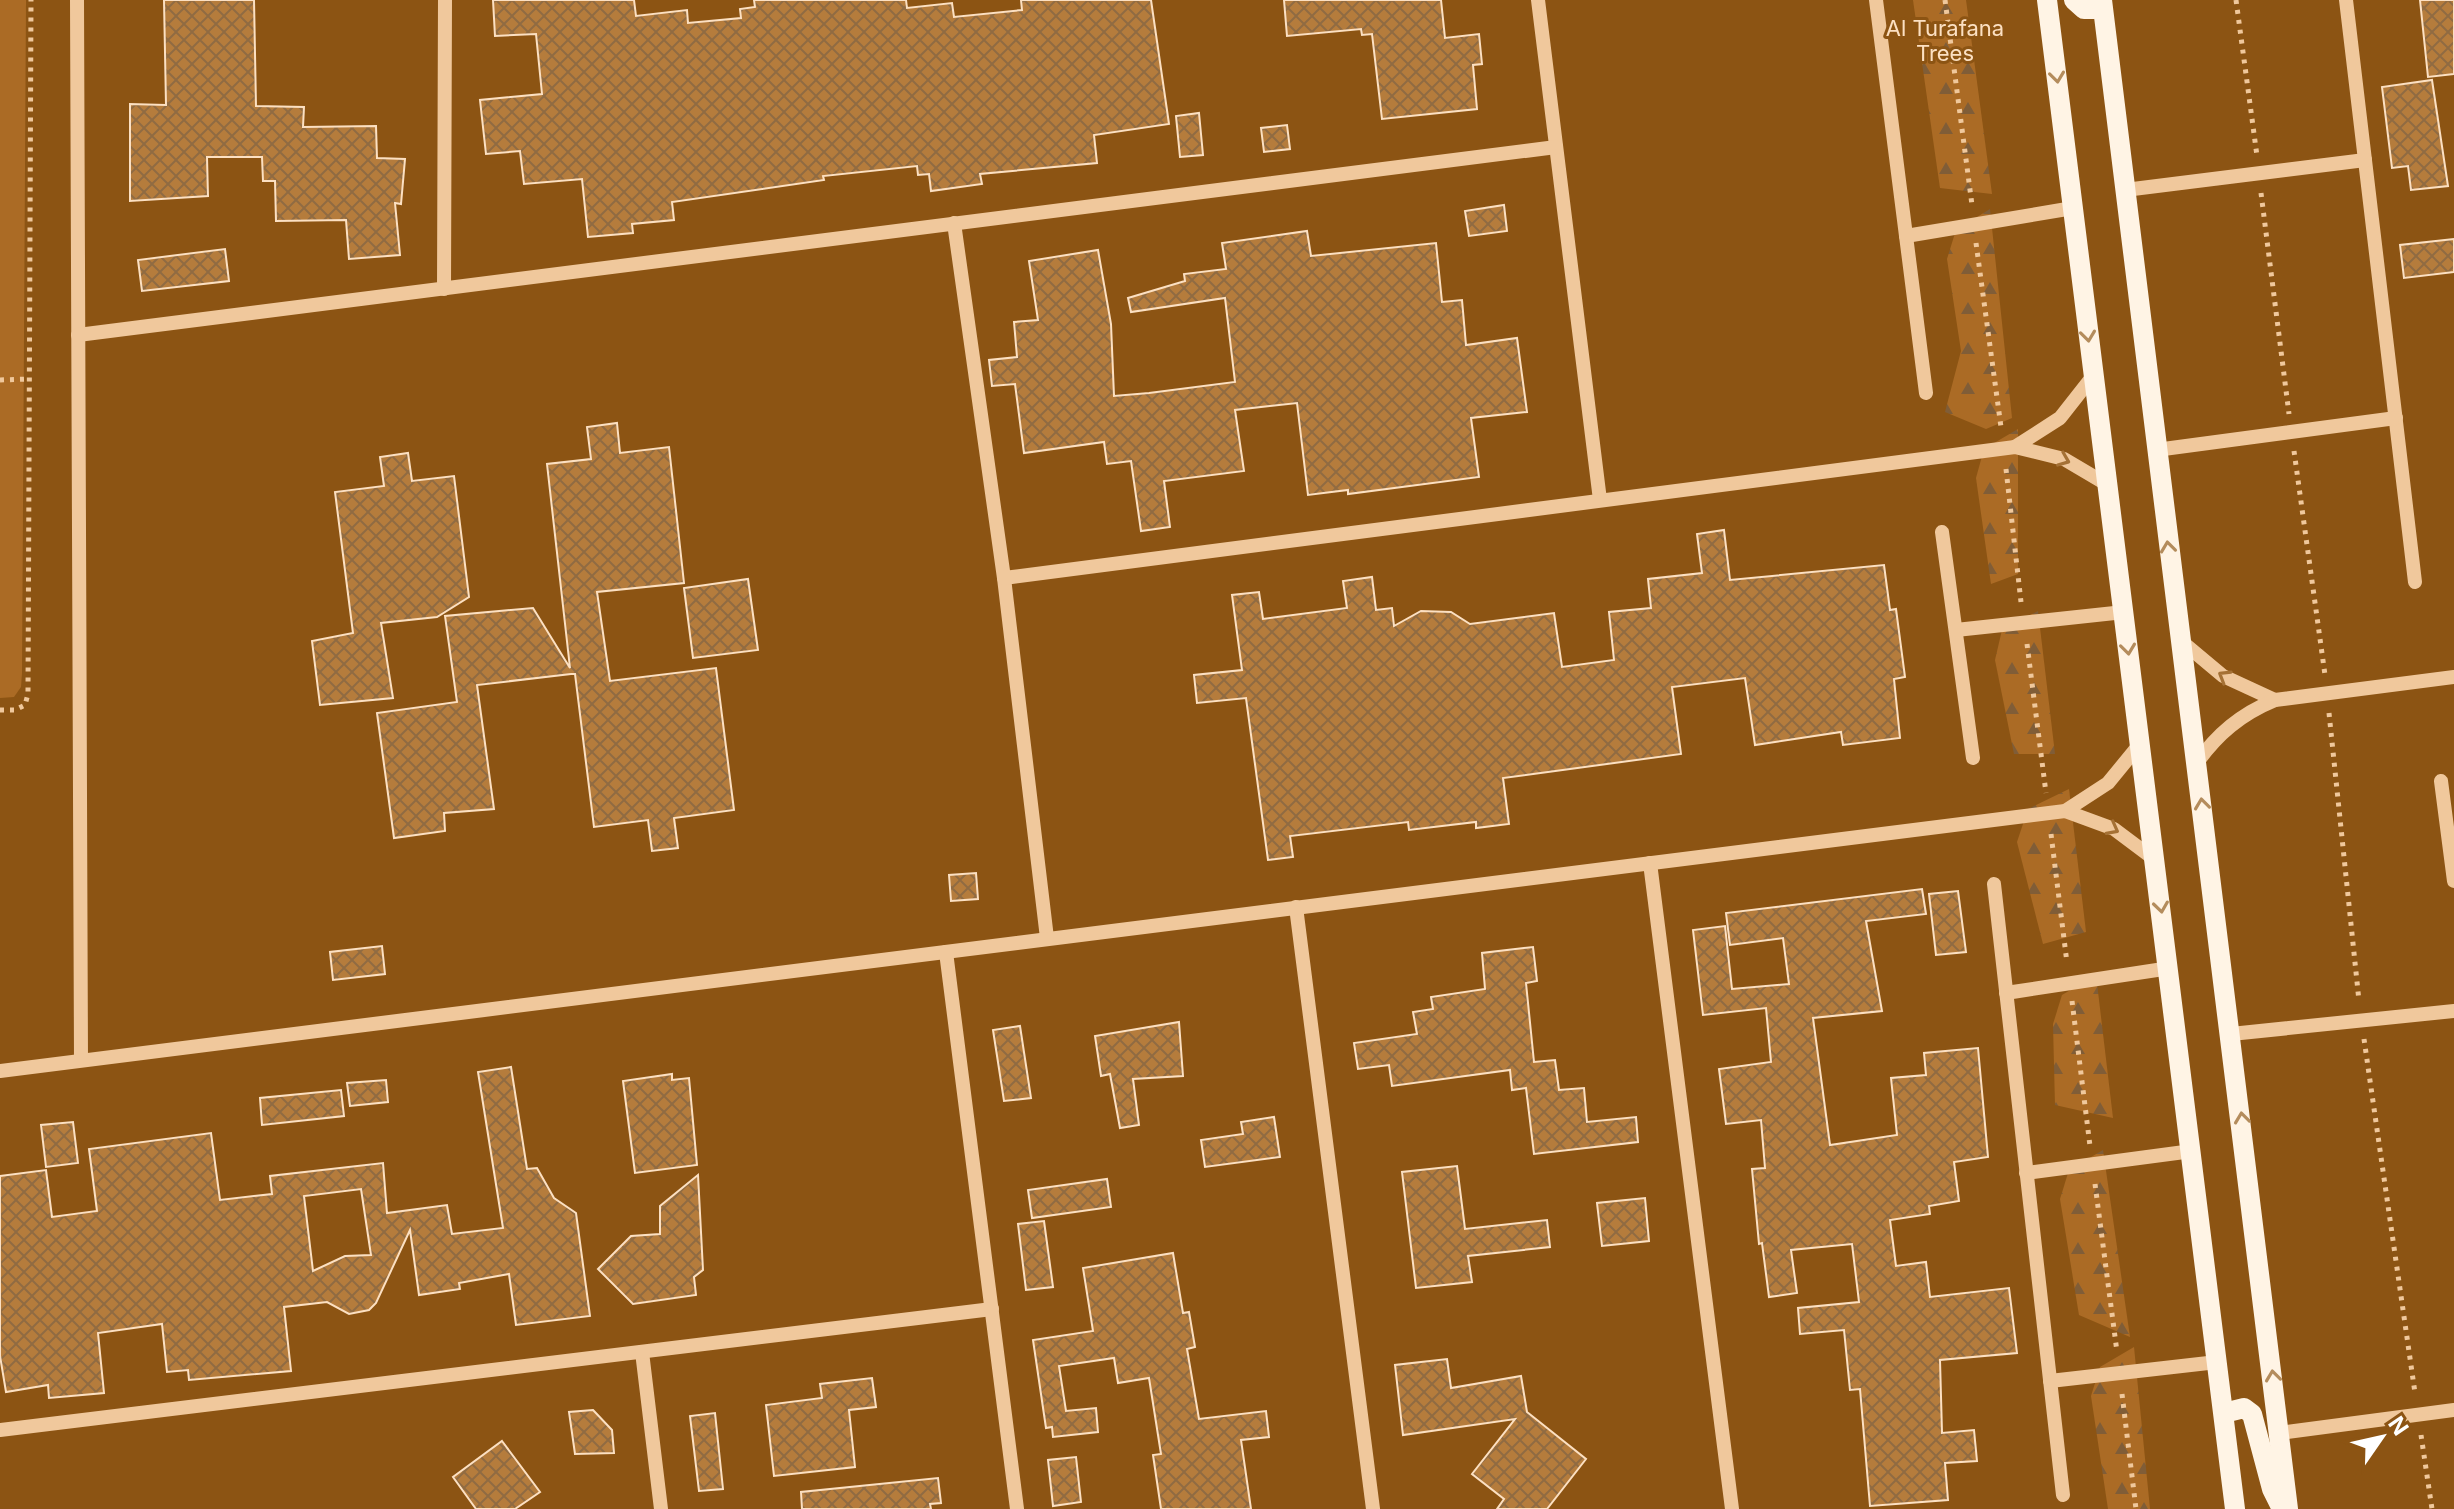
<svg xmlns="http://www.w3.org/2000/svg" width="2454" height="1509" viewBox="0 0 2454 1509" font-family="Inter,sans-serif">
	<defs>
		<pattern id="forest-firs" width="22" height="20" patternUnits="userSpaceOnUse" patternTransform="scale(2)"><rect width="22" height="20" fill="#ab6b25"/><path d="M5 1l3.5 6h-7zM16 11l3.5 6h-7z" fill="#805d37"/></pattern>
		<pattern id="building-cross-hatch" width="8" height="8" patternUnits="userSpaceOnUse" patternTransform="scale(2)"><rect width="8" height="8" fill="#b57c3c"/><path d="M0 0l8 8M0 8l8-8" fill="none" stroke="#906b42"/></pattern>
	</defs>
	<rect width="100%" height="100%" fill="#8c5413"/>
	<!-- green -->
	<path fill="#ab6b25" d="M0,0H26L22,673L21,687L14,697L0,698Z"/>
	<!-- forest -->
	<g fill="url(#forest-firs)">
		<path d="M1913,0H1966L1992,194L1940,188Z"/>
		<path d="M1990,209L2012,418L1986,429L1945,412L1961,351L1947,259L1956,230Z"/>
		<path d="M2018,429V574L1991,584L1976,478L1984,449Z"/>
		<path d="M2038,611L2055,754H2014L1995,660L2002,630Z"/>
		<path d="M2069,789L2086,932L2043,944L2017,842L2028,809Z"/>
		<path d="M2096,975L2113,1118L2055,1105L2053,1024L2062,995Z"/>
		<path d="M2103,1150L2130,1337L2079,1315L2060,1199L2069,1170Z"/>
		<path d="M2134,1347L2150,1509H2108L2091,1396L2100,1367Z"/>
	</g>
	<!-- building -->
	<g fill="url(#building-cross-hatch)" stroke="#fce0c2" stroke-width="2" fill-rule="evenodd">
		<path d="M164,0H254L256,106L304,107L303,127L376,126L377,158L405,159L401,204L395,203L400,255L349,259L346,220L276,221L275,181H263L262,157H207L208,196L130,201V104L166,105Z"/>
		<path d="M493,0H634L636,16L687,10L688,23L741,18L740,9L755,7L754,0H906L907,8L952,3L954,17L1022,10L1021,0H1151L1169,124L1094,135L1097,163L980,174L982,184L931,191L929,174L918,175L917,166L823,176L824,180L672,202L674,220L632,224L633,233L588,237L582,179L524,184L520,151L486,154L480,100L542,94L536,34L495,36Z"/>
		<path d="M1284,0H1441L1445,38L1479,34L1482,64L1473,65L1477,109L1382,119L1372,34L1362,35L1361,29L1287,36Z"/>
		<path d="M2420,0H2454V74L2428,77Z"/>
		<path d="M2432,80L2448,186L2411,190L2408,166L2392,168L2382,87Z"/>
		<path d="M1199,113L1203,155L1180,157L1176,116Z"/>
		<path d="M1287,125L1290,149L1264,152L1261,128Z"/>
		<path d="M1504,205L1507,231L1469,236L1465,211Z"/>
		<path d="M1307,231L1311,256L1436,243L1442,302L1462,300L1466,345L1517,338L1527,412L1471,418L1479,477L1348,494V490L1308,495L1297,403L1235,410L1244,471L1164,481L1170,527L1141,531L1131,461L1107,464L1104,442L1024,453L1015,384L992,386L989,360L1017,357L1014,322L1038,320L1029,261L1098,250L1111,324L1114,396L1149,393L1235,382L1225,298L1131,312L1128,298L1185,281L1184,274L1226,269L1222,243Z"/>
		<path d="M2454,239V272L2404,278L2400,245Z"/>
		<path d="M225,249L229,281L142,291L138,260Z"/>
		<path d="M617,423L620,453L669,447L684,583L597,592L610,681L716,668L734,810L674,818L678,848L652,851L648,820L594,827L575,674H571L477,685L494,809L444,813L445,831L394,838L377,713L457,702L445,616L533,608L570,668L547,464L591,459L587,427Z"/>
		<path d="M408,453L412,481L454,476L469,597L437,617L381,623L393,698L320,705L312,641L353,633L335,492L384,486L380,457Z"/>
		<path d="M1724,530L1730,580L1884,565L1890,610L1896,609L1905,677L1894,679L1900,738L1843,745L1841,732L1755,745L1745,678L1672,687L1681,754L1503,778L1509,824L1476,828V822L1409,830L1408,822L1290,836L1293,857L1268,860L1246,698L1197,703L1194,675L1242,670L1232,595L1259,592L1263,619L1347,608L1343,581L1372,577L1376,610L1392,608L1394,626L1421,611L1451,612L1470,624L1554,613L1562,667L1614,660L1609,612L1651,608L1648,579L1702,573L1697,534Z"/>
		<path d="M748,579L758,650L693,658L684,588Z"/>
		<path d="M976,873L978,899L951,901L949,875Z"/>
		<path d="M1922,889L1926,914L1866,921L1882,1011L1813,1018L1830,1145L1897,1135L1891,1078L1926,1075L1924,1053L1978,1048L1988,1157L1954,1162L1959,1201L1929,1206L1930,1214L1890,1220L1896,1266L1926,1262L1930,1297L2009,1288L2017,1353L1940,1360L1942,1433L1974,1430L1977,1461L1945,1463L1948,1500L1870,1506L1860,1389L1850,1390L1844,1330L1800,1334L1798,1308L1859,1302L1852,1244L1791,1250L1797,1293L1769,1297L1762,1243L1759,1244L1752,1169L1765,1168L1761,1120L1726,1124L1719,1069L1771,1062L1766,1008L1703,1015L1693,930L1725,926L1732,989L1789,984L1783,938L1730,945L1726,913Z"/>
		<path d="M1958,891L1966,952L1936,955L1929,894Z"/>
		<path d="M382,946L385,974L333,980L330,952Z"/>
		<path d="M1533,947L1537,981L1526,983L1534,1062L1555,1060L1559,1090L1584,1088L1587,1122L1636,1117L1638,1142L1534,1154L1526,1088L1512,1090L1510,1070L1392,1086L1389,1065L1358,1069L1354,1043L1417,1034L1413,1012L1433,1009L1431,997L1485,989L1482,953Z"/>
		<path d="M1179,1022L1183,1076L1133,1079L1139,1125L1120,1128L1110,1074L1101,1076L1095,1036Z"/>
		<path d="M1020,1026L1031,1098L1004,1101L993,1030Z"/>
		<path d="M511,1067L527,1169L537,1168L554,1198L576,1213L590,1316L516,1325L509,1274L459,1283L460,1289L419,1295L410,1230L376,1303L369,1310L349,1314L327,1302L284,1307L291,1371L189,1380L188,1370L167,1372L162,1324L98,1333L104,1393L49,1398L48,1385L6,1392L0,1356V1176L46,1170L52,1217L97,1211L89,1149L211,1133L220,1200L272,1194L270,1176L383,1163L387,1213L447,1205L452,1234L503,1228L478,1072ZM361,1189L371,1255L345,1256L313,1271L304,1196Z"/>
		<path d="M672,1074V1080L689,1078L697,1165L635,1173L623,1081Z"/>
		<path d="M386,1080L388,1102L350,1106L347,1083Z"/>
		<path d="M341,1090L344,1116L262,1125L260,1098Z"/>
		<path d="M1274,1117L1280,1157L1205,1167L1201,1140L1243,1134L1241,1122Z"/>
		<path d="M73,1122L78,1163L46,1167L41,1125Z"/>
		<path d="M1457,1166L1465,1229L1547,1220L1550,1247L1468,1256L1472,1282L1416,1288L1402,1172Z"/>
		<path d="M698,1175L703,1270L694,1277L696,1295L633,1304L598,1269L631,1236L660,1234V1206Z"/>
		<path d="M1107,1179L1111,1207L1032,1218L1028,1190Z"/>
		<path d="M1645,1198L1649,1241L1602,1246L1597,1203Z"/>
		<path d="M1044,1221L1053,1287L1026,1290L1018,1224Z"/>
		<path d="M1173,1253L1183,1313L1189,1312L1195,1347L1187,1349L1199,1419L1266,1411L1269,1437L1241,1440L1251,1509H1161L1153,1455L1161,1454L1149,1378L1118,1383L1114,1358L1059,1366L1066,1411L1096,1408L1098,1432L1053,1437L1052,1427L1046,1428L1033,1340L1093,1331L1083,1268Z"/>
		<path d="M1447,1359L1451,1388L1521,1376L1527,1412L1586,1459L1547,1509H1497L1504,1499L1472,1474L1515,1419L1403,1435L1395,1365Z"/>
		<path d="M872,1378L876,1407L849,1410L855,1467L774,1476L766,1405L822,1398L820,1384Z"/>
		<path d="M593,1410L612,1430L614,1453L575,1454L569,1412Z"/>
		<path d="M715,1413L723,1489L699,1491L690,1416Z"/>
		<path d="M502,1441L540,1492L515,1509H476L453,1477Z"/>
		<path d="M1076,1457L1081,1502L1053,1506L1048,1460Z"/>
		<path d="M938,1478L941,1503L930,1504L931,1509H802L801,1492Z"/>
	</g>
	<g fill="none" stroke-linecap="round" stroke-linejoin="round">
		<!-- path -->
		<g stroke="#f0c89c" stroke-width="5" stroke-dasharray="4 6" stroke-linecap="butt">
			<path d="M1945,0L1972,205"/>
			<path d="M2236,0L2257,156"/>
			<path d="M2261,193L2289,414"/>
			<path d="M1976,243L2001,427"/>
			<path d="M0,380L30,379"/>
			<path d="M2294,451L2325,675"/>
			<path d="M2006,469L2021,602"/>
			<path d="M2027,644L2046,793"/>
			<path d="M0,710H15L25,705L28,694L31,0"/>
			<path d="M2329,713L2359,1001"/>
			<path d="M2051,834L2067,963"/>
			<path d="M2072,1001L2090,1146"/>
			<path d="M2364,1039L2415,1393"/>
			<path d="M2095,1184L2117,1352"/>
			<path d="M2122,1394L2136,1509"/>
			<path d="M2421,1435L2432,1509"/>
		</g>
		<!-- minor -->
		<g stroke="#f0c89c" stroke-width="14">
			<path d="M77,0L81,1060"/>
			<path d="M1538,0L1600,500"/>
			<path d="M1876,0L1926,393"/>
			<path d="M2346,0L2415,582"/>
			<path d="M2125,190L2365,160"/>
			<path d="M954,223L1004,578L1047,938"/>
			<path d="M1906,236L2073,208"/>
			<path d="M444,289L445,0"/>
			<path d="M78,335L1556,147"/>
			<path d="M2015,447L2060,418L2093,376"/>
			<path d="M2156,450L2396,418"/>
			<path d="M1942,532L1973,758"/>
			<path d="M1004,578L2015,447L2064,459L2108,485"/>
			<path d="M1956,630L2124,612"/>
			<path d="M2180,640L2223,676L2275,700"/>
			<path d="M2196,764C2217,734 2241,714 2275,700L2454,677"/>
			<path d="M2441,781L2454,881"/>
			<path d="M2065,811L2114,829L2154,859"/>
			<path d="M1650,863L1732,1509"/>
			<path d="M1994,884L2063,1495"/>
			<path d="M1296,907L1373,1509"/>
			<path d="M946,952L1017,1509"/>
			<path d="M2006,993L2170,968"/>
			<path d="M2231,1034L2454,1011"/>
			<path d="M0,1071L2065,811L2108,783L2140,744"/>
			<path d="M2026,1173L2192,1151"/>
			<path d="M642,1352L661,1509"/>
			<path d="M2050,1381L2217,1362"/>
			<path d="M0,1430L992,1309"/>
			<path d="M2279,1433L2454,1410"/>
		</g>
		<!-- major -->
		<g stroke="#fff4e5" stroke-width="20">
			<path d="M2047,0L2235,1509"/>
			<path d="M2074,0L2084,9H2094L2102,3"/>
			<path d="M2102,0L2288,1509"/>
			<path d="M2224,1413L2244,1408L2252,1414L2272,1489L2282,1509"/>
		</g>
	</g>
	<!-- one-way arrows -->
	<defs><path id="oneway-chevron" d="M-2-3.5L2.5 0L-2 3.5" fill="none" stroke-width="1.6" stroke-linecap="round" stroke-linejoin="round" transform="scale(2)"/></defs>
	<g stroke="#b48c5c">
		<use href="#oneway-chevron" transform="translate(2057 77) rotate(83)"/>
		<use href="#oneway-chevron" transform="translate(2088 336) rotate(83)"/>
		<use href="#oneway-chevron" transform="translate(2168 547) rotate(-97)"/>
		<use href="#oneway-chevron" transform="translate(2128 649) rotate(83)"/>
		<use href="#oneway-chevron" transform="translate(2202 804) rotate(-97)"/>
		<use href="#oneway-chevron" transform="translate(2161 907) rotate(82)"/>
		<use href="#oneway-chevron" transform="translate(2242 1118) rotate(-97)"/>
		<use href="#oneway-chevron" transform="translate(2273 1376) rotate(-97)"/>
	</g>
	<g stroke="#a57135">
		<use href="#oneway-chevron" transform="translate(2064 460) rotate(22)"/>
		<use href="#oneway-chevron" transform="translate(2224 676) rotate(-149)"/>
		<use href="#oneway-chevron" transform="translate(2113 829) rotate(28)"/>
	</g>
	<g text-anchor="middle" stroke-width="6" stroke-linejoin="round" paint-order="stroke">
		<!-- park labels -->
		<g font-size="22" fill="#fce0c2" stroke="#8c5413">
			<text x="1945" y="36">Al Turafana<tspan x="1945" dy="25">Trees</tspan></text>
		</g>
	</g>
	<!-- north arrow -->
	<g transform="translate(2382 1437) rotate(56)" stroke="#8c5413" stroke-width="6" paint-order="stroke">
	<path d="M0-6L14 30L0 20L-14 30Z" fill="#ffffff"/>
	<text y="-12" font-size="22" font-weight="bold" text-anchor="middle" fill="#ffffff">N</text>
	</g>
</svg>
